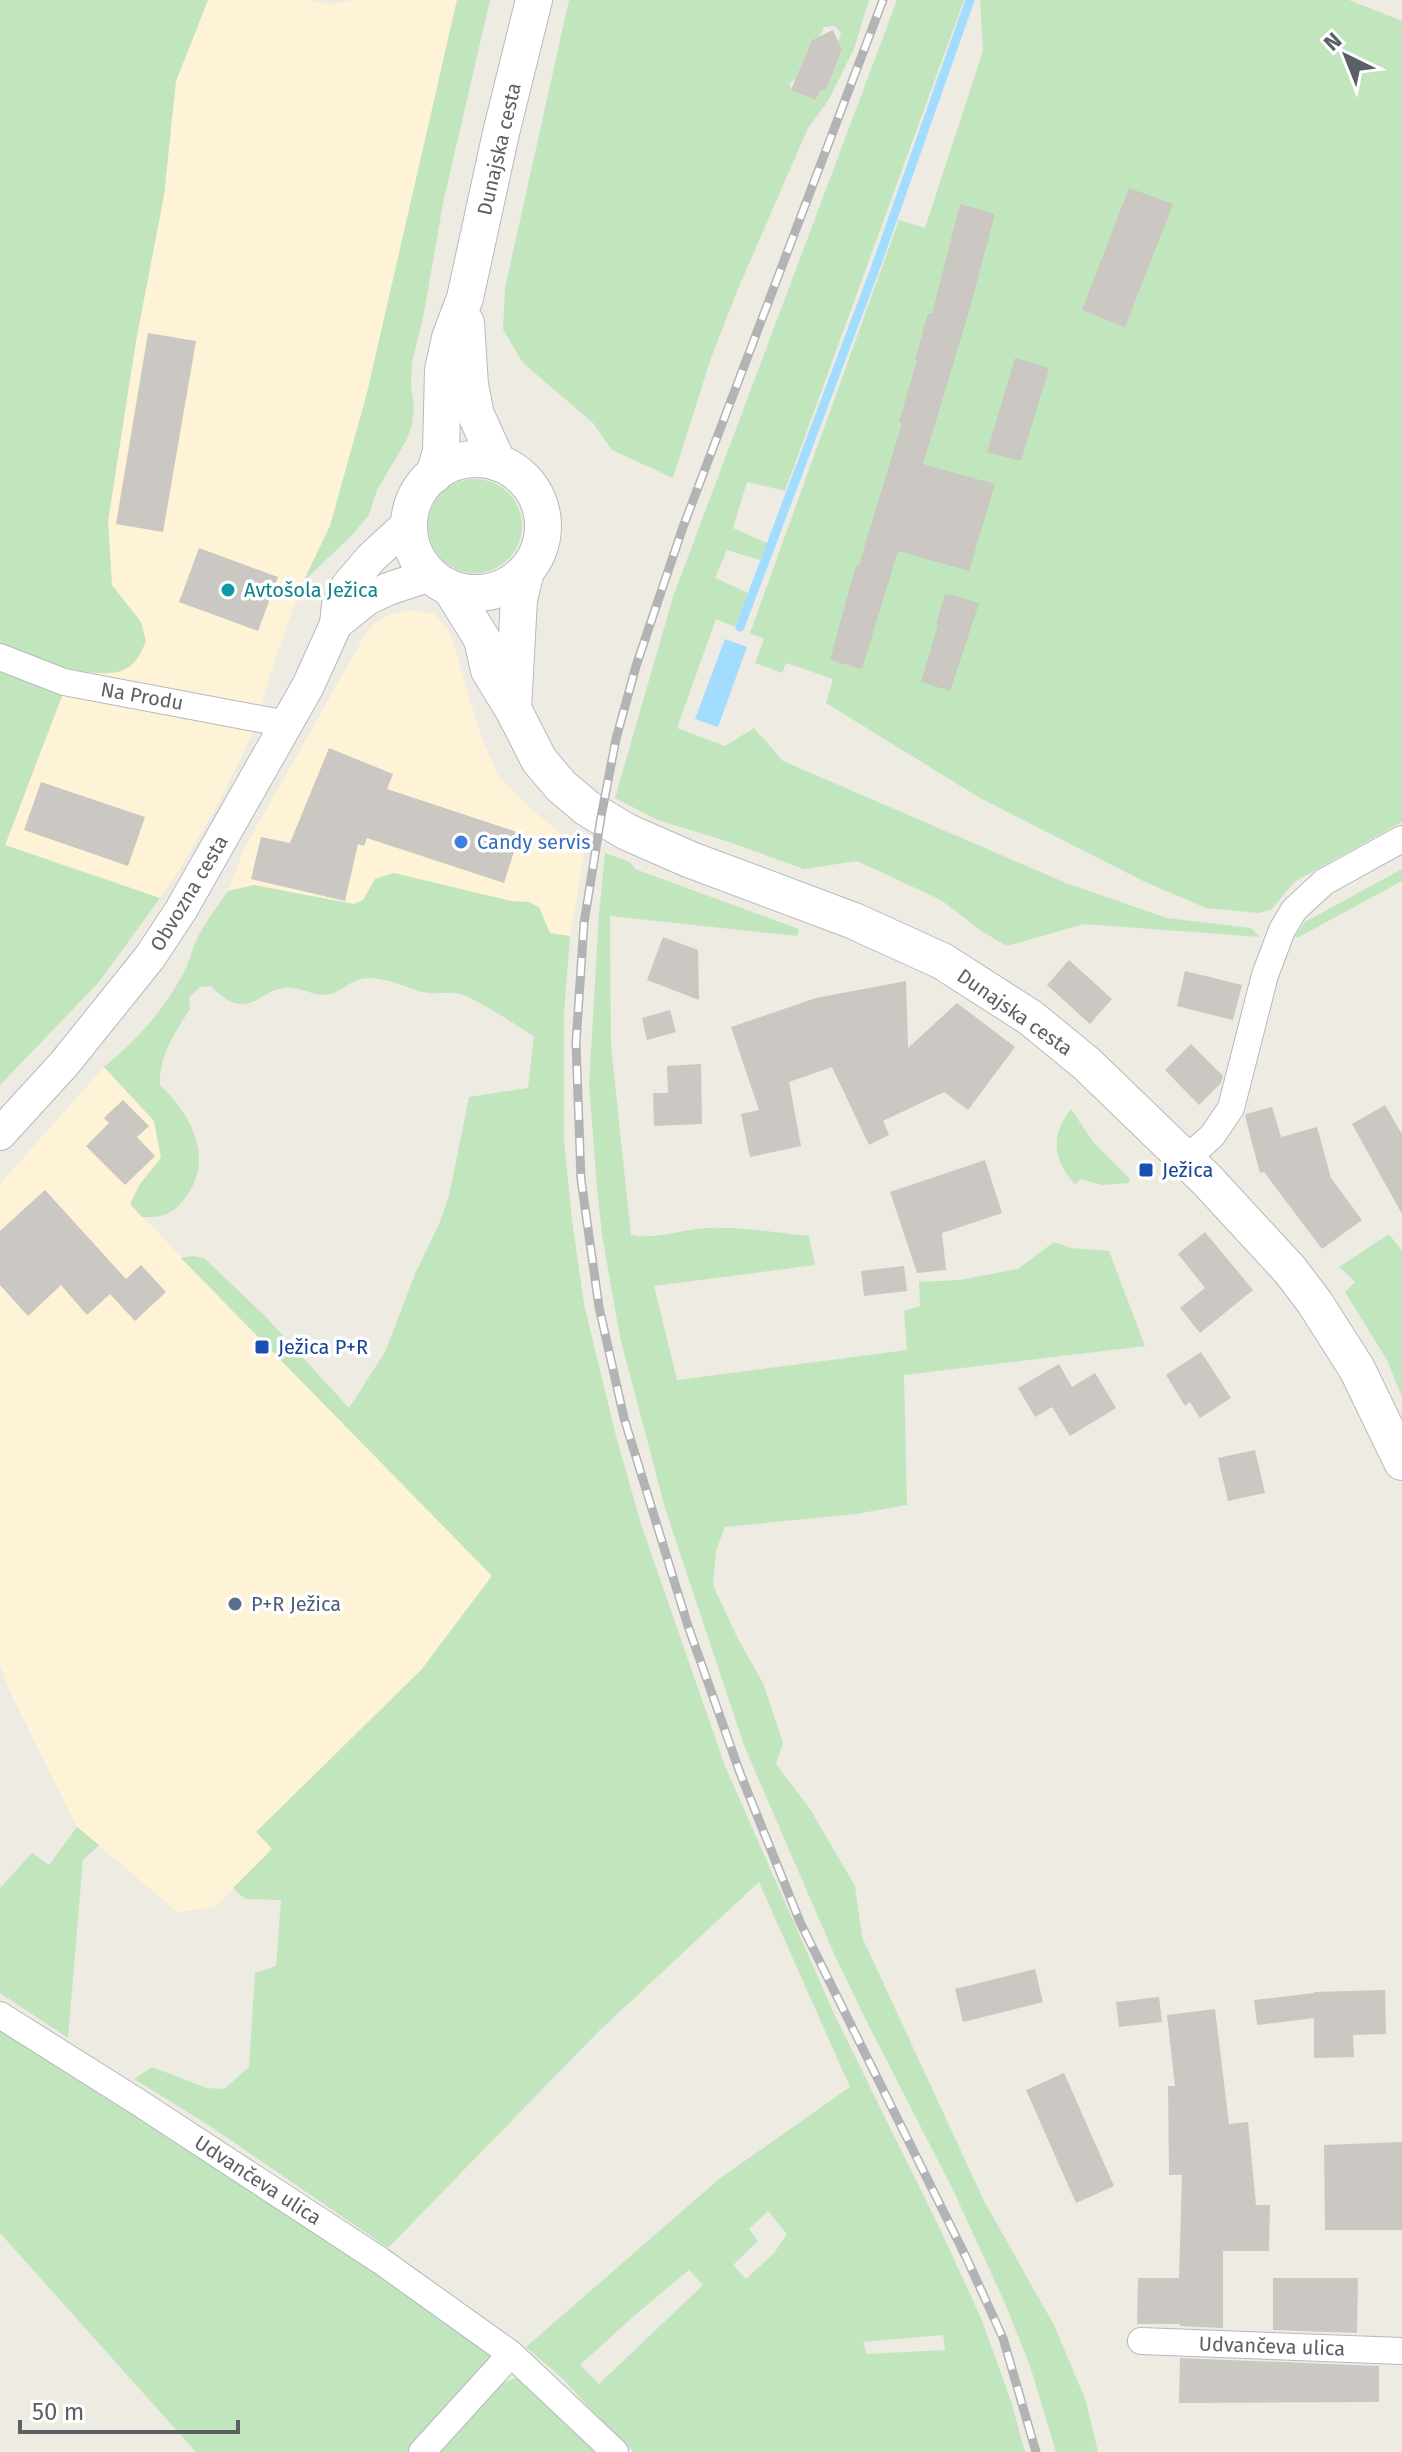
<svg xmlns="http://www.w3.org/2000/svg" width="1402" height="2452" viewBox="0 0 1402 2452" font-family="'Fira Sans',sans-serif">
	<rect width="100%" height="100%" fill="#eeebe3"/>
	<!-- commercial -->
	<g fill="#fef2d7">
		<path d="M208,0H308L332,5L352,0H457L367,393L330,526L303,582L277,654L252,735L219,802L182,866L160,898L5,846L64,691L55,664L81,672L112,585L108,521L136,341L164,195L176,81Z"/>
		<path d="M410,610L434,614L450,633L480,733L497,774L528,806L563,836L586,844L570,936L550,933L539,907L529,902L511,901L440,932L228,891L244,849L365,635L374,624L388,615Z"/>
		<path d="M104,1067L154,1121L158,1142L161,1158L140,1184L131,1204L236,1315L492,1575L421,1670L257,1832L272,1849L215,1907L177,1912L77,1827L8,1688L0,1664V1184Z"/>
	</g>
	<!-- green -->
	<g fill="#c1e6be" fill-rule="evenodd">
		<path d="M0,0H208L176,81L164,195L136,341L108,521L112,585L141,622L146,641C141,653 136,665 123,670C97,682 27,657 0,647Z"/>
		<path d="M457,0H490L443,203L424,313L412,363L411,385L414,408L412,425L406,441L377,490L369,515L353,534L303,582L330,526L367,393Z"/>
		<path d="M569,0H869L854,49L828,101L808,128L738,289L711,358L673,478L612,450L593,423L523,363L503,329L505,288ZM835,26L841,33L838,42L842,51L827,88L819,92L816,100L792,90L789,83L796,79L812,40L820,36L824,27Z"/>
		<path d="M897,0H964L785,491L747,482L733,528L767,543L760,560L727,550L715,578L748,593L735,627L716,619L677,728L725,746L754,728L783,761L1066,883L1167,918L1251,928L1260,937L1084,924L1007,946L983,932L941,900L857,861L804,869L729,842L658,820L615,798L673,597Z"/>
		<path d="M980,0H1349L1402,21V822L1294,882L1272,909L1259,913L1206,908L1143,881L980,798L826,703L833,679L786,663L782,673L755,663L764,639L750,633L899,220L925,228L983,51Z"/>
		<circle cx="475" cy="526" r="47"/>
		<path d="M0,669L64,691L5,845L160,898L99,982L0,1085Z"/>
		<path d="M605,853L630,862L635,869L799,929L797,936L610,916L611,1046L631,1235C656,1240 682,1229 707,1228C741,1226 775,1233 809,1236L815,1265L654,1286L677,1380L907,1350L904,1311L920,1306L919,1282L959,1280L1018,1269L1054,1242L1071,1248L1109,1251L1145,1346L904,1375L907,1505L856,1514L725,1527L716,1551L713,1585L737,1637L763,1683L783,1743L776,1764L810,1809L855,1886L862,1937L984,2201L1054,2325L1086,2401L1098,2452H1056L1030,2366L1004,2301L953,2190L867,2022L835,1956L745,1748L665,1508L620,1337L602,1235L597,1188L589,1085L599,914Z"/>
		<path d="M1402,869V881L1297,938L1295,936L1305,922Z"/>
		<path d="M394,873L511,901L529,902L539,907L550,933L570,936L564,1013V1140L572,1220L584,1304L616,1436L641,1524L725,1766L837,2020L942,2233L981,2318L1011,2401L1025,2452H634L611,2432L563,2379L526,2347L719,2179L850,2087L759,1882L600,2030L388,2248L210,2126L134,2079L152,2067L207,2088L224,2089L249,2067L255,1973L276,1966L281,1900L245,1899L233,1888L272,1849L256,1832L421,1670L492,1576L181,1258L192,1256L204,1258L265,1316L349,1408L385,1352L415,1274L439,1224L449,1196L469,1097L528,1088L534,1036C519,1027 473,996 459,994C447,991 435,995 422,992C406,987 386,978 369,978C352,978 345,990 330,994C317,997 306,990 294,988C260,983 251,1028 211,986L200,987L189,998L190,1009C175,1033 159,1055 160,1085C190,1113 214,1156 188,1194C175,1213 165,1218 142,1217L130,1204L140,1184L161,1158L154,1121L104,1067C136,1041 165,1009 184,972C189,963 191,953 195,943C204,924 216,908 228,891L254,885L354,904L363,900L375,879ZM768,2211L787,2234L774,2253L746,2279L733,2265L758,2241L749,2229ZM689,2270L703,2285L599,2384L580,2365L635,2315ZM943,2335L945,2350L867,2354L863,2342Z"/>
		<path d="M1071,1109L1094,1143L1130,1179L1128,1183L1102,1185L1081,1179L1075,1184C1053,1161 1050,1135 1071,1109Z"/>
		<path d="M1389,1234L1402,1251V1397L1387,1360L1345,1292L1355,1282L1339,1267Z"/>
		<path d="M77,1827L99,1845L83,1860L68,2038L0,1993V1888L32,1853L49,1865Z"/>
		<path d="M0,2024L366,2264L490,2355L485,2368L411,2452H196L0,2233Z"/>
		<path d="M515,2378L529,2383L600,2452H437L503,2383Z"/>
	</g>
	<!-- water -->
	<path fill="#a2ddff" d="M725,639L747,647L718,727L695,719Z"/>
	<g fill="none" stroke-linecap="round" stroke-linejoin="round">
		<!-- stream -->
		<path stroke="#a2ddff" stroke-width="9" d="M740,627L875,269L970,0"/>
	</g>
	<!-- building -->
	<g fill="#cbc7c2">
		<path d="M833,30L842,50L827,88L819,92L816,100L791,90L812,40Z"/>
		<path d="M1129,188L1173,204L1125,327L1082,310Z"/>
		<path d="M960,204L995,214L970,308L923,464L995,484L969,571L898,551L862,669L830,660L856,565H859L902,423L899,422L917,360H915L928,313L932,314Z"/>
		<path d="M148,333L196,341L163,532L116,524Z"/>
		<path d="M1015,358L1049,368L1021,461L987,452Z"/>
		<path d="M199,548L278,577L258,631L179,602Z"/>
		<path d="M945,593L979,603L950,691L921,682L938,625L936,624Z"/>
		<path d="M329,748L393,774L387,789L520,833L504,883L367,838L364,846L358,844L345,901L251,879L261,837L290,843Z"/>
		<path d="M41,782L145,817L128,866L24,830Z"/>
		<path d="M663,937L698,950L699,1000L647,980Z"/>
		<path d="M1069,960L1112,999L1090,1024L1047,985Z"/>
		<path d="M1185,971L1242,985L1233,1020L1177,1006Z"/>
		<path d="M906,981L908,1048L957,1003L1015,1047L968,1110L944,1092L883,1121L889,1135L869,1145L832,1067L789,1082L801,1146L750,1157L741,1114L759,1110L731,1027L816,998Z"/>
		<path d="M670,1010L676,1032L647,1040L642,1018Z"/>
		<path d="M1191,1044L1223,1076L1221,1083L1199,1105L1165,1070Z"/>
		<path d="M701,1064L702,1124L654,1126L653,1093H668L667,1066Z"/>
		<path d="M123,1100L149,1126L137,1137L155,1156L125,1185L86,1146L109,1123L104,1118Z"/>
		<path d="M1385,1105L1402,1134V1214L1352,1124Z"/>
		<path d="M1272,1107L1281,1137L1317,1127L1331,1178L1362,1220L1322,1249L1264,1172L1260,1173L1245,1116L1246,1114Z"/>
		<path d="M985,1160L1002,1213L942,1233L946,1270L917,1273L890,1192Z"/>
		<path d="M45,1190L126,1279L141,1265L166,1292L135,1321L110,1294L87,1315L61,1285L28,1316L0,1285V1231Z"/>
		<path d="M1205,1232L1253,1290L1200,1333L1180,1308L1205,1288L1178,1254Z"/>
		<path d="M904,1266L907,1291L864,1296L861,1271Z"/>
		<path d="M1201,1352L1231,1398L1200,1418L1190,1402L1185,1406L1166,1375Z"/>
		<path d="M1059,1364L1072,1387L1095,1373L1116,1408L1070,1436L1052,1407L1035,1417L1018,1388Z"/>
		<path d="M1255,1450L1265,1493L1228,1501L1218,1458Z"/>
		<path d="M1035,1969L1043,2002L963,2022L955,1989Z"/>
		<path d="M1385,1990L1386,2034L1353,2035L1354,2057L1314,2058V2018L1257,2025L1254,2000L1314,1993V1992Z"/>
		<path d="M1159,1997L1162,2022L1119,2027L1116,2002Z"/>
		<path d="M1215,2009L1229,2124L1248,2122L1256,2205H1270L1269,2251H1223V2328L1180,2326V2324H1137L1138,2278H1179L1182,2175H1169L1168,2086H1175L1167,2015Z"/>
		<path d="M1064,2073L1114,2186L1076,2203L1026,2090Z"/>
		<path d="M1402,2142V2230H1325L1324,2145Z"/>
		<path d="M1273,2278H1358L1357,2333L1273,2330Z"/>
		<path d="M1180,2358L1379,2366V2402L1179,2403Z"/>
	</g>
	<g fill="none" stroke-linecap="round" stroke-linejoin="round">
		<!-- minor casing -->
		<g stroke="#b5b9bd" stroke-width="28">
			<g id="minor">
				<path d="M0,657L64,682L287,724"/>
				<path d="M1186,1159L1212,1136L1231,1108L1265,975L1282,930L1294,910L1324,882L1402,839"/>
				<path d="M0,2015L138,2102L381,2261L511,2354L615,2452"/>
				<path d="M1141,2341L1402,2351"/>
				<path d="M422,2452L511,2354"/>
			</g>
		</g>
		<!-- tertiary casing -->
		<g stroke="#b5b9bd" stroke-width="34">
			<g id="tertiary">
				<path d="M336,624L367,599L388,589L430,575"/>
				<path d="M0,1134L64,1064L150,957L181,910L308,686L336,624L338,605L348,585L371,558L410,522"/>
			</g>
		</g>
		<!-- secondary casing -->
		<g stroke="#b6babf" stroke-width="38">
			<g id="secondary">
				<path d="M466,323L470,385L476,415L498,463"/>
				<circle cx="476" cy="526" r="67"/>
				<path d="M434,475L441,451L443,370L450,338L465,298L501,133L534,0"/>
				<path d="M451,589L482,639L489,670L513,709L539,760L561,786L587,808L627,832L691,860L854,921L942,961L1031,1018L1087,1064L1207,1180L1290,1270L1315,1303L1357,1369L1402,1462"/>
				<path d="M513,709L519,599L526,571"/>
			</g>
		</g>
		<!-- minor -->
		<use href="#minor" stroke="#fff" stroke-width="26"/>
		<!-- tertiary -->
		<use href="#tertiary" stroke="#fff" stroke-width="32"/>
		<!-- secondary -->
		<use href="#secondary" stroke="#fff" stroke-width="36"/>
		<!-- rail casing -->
		<g stroke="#b2b3b4" stroke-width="9">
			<path id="rail" d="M883,0L683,527L636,666L616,739L601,817L584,923L576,1043L581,1179L599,1307L624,1418L688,1626L740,1773L800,1922L966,2257L1003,2338L1036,2452"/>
		</g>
		<!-- rail -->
		<use href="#rail" stroke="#fff" stroke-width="6" stroke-dasharray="18" stroke-linecap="butt"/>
	</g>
	<!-- markers -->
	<circle fill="#0f9aa8" stroke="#fff" stroke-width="3" cx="228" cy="590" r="8"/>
	<circle fill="#3f7fe0" stroke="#fff" stroke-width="3" cx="461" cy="842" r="8"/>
	<g fill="#1a4fb4" stroke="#fff" stroke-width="3">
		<rect x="1138" y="1162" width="16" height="16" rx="4"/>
		<rect x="254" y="1339" width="16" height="16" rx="4"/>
	</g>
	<circle fill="#5c6f8a" stroke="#fff" stroke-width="3" cx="235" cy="1604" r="8"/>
	<g text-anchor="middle" stroke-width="7" stroke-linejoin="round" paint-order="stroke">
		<!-- street labels -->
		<g font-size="20" fill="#5b6064" stroke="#fff">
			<text transform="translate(499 149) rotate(-77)" y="7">Dunajska cesta</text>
			<text transform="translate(142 696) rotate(10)" y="7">Na Produ</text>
			<text transform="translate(189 893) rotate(-59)" y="7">Obvozna cesta</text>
			<text transform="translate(1015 1012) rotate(35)" y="7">Dunajska cesta</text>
			<text transform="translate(258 2180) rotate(33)" y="7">Udvančeva ulica</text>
			<text transform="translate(1272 2346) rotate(2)" y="7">Udvančeva ulica</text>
		</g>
		<!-- culture labels -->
		<g font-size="20" fill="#0d838f" stroke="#fff" text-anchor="start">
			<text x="244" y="597">Avtošola Ježica</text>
		</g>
		<!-- shop labels -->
		<g font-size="20" fill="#366cbe" stroke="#fff" text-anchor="start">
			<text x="477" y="849">Candy servis</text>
		</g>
		<!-- transit labels -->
		<g font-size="20" fill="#164399" stroke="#fff" text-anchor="start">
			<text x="1162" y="1177">Ježica</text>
			<text x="278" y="1354">Ježica P+R</text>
		</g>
		<!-- service labels -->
		<g font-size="20" fill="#4e5e75" stroke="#fff" text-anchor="start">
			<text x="251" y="1611">P+R Ježica</text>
		</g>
	</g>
	<!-- north arrow -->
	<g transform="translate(1346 56) rotate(317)" stroke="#ffffff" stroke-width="6" paint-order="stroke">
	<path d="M0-6L14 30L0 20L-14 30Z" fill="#5b6064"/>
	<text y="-12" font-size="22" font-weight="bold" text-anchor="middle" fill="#5b6064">N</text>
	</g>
	<!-- scale -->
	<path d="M20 2420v12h218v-12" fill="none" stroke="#5b6064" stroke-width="4"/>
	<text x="32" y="2420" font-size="24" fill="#5b6064" stroke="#ffffff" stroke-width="6" paint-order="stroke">50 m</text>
</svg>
